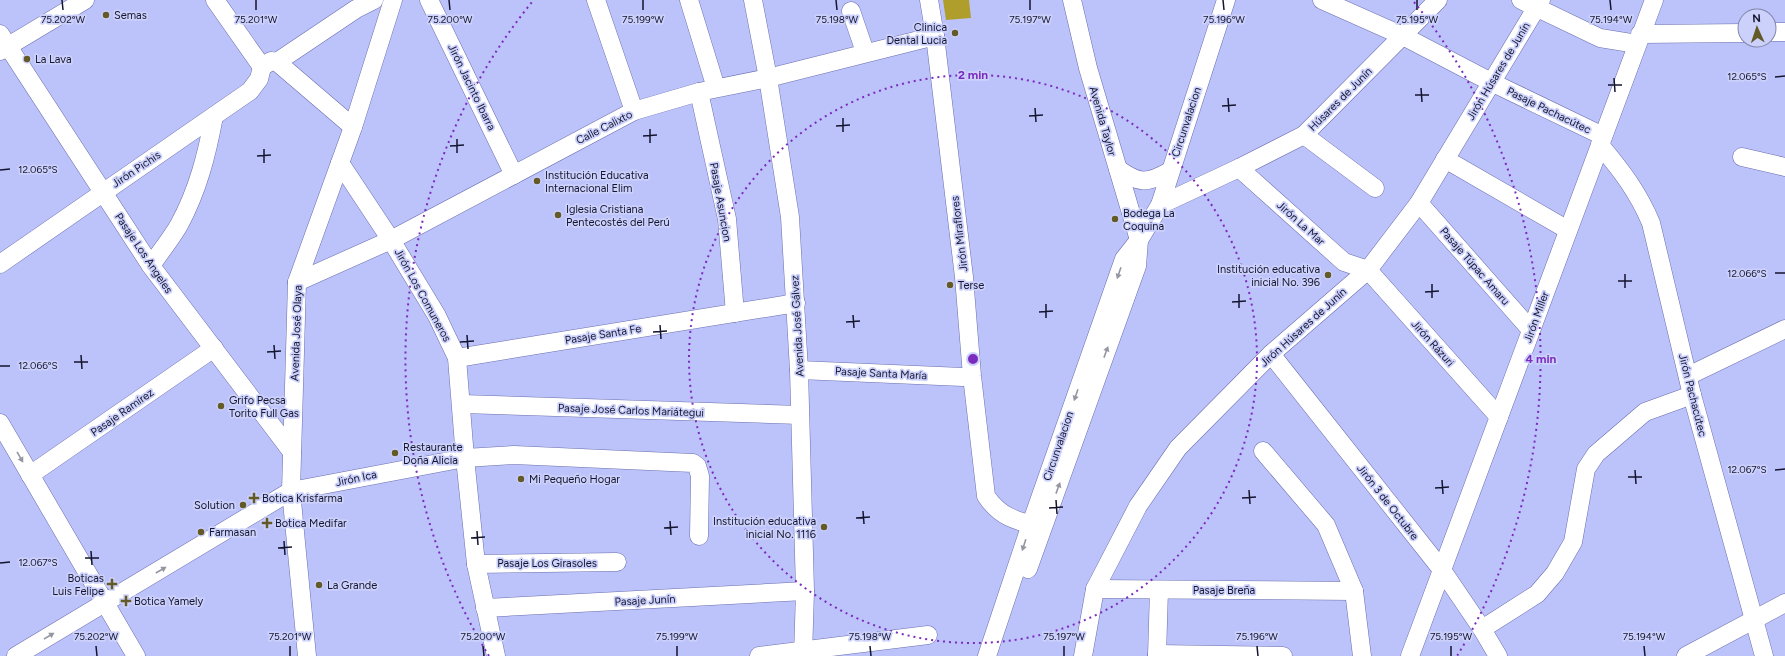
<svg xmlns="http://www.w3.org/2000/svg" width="1785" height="656" viewBox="0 0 1785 656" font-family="Figtree,sans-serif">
	<rect width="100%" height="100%" fill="#bcc2fa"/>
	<!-- green -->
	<path fill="#b09e2c" d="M943,0H969L971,18L946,20Z"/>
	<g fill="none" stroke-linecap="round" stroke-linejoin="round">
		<!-- minor casing -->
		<g stroke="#6a6fae" stroke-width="19">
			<g id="minor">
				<path d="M215,0L262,67"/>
				<path d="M429,0L514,175"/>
				<path d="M596,0L634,111"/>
				<path d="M689,0L716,88"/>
				<path d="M753,0L768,78L790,217L799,370L805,591L803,656"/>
				<path d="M929,0L935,36L964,277L972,376L986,496C1001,518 1017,521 1041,527"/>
				<path d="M1322,0L1403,36L1491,82L1603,136"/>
				<path d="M1521,0L1600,38L1637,44"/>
				<path d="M851,11L865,52"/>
				<path d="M1769,32H1785"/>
				<path d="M0,34L151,266L292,452"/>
				<path d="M1640,34L1745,33"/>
				<path d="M0,51L85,0"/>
				<path d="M277,62L356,9L374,0"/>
				<path d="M262,67L271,61L277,62L353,127"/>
				<path d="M699,92L727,219L735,313"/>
				<path d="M1304,135L1375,188"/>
				<path d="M1600,145C1621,170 1638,192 1651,223L1692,395L1764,656"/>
				<path d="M1742,157L1785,167"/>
				<path d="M1445,159L1568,230"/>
				<path d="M340,163L391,240L437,316L457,358L465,458L476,564L496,656"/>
				<path d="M1239,168L1344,262L1368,270L1499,417"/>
				<path d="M1118,169C1139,184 1147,184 1170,171"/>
				<path d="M1419,203L1531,330"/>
				<path d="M1160,205L1239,168L1304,135L1438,0"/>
				<path d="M0,264L250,91L259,79L262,67"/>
				<path d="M151,266C160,252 171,239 179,225C198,190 207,154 214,116"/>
				<path d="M297,282L391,240L634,111L699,92L768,78L935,36"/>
				<path d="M1271,354L1442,570L1482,629L1498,656"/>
				<path d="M457,358L796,303"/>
				<path d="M799,370L963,377"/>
				<path d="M1688,376L1785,329"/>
				<path d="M462,404L800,415"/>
				<path d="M0,423L136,656"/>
				<path d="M1263,451L1326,525L1354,591L1362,656"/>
				<path d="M30,475L214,348"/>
				<path d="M476,564L617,562"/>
				<path d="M1028,569L1137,266L1139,240L1088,68L1072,0"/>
				<path d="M1095,589L1354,591"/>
				<path d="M485,608L805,591"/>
				<path d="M1482,629L1537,594L1555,573L1573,542L1586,469L1596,454L1645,412L1692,395"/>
				<path d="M1157,654L1283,656"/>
				<path d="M16,656L291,491L465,458L514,455L693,463L697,466L700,476L699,536"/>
				<path d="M307,656L291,491L297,282L353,127L393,0"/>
				<path d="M759,656L928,635"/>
				<path d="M987,656L1031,524L1124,259L1139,240L1160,205L1226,0"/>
				<path d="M1083,656L1095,589L1138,506L1178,448L1271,354L1368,270L1419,203L1541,0"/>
				<path d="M1157,656L1159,590"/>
				<path d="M1410,656L1654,0"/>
				<path d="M1686,656L1785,603"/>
			</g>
		</g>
		<!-- minor -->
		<use href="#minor" stroke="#fff" stroke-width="18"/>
	</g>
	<!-- one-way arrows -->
	<defs><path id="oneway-solid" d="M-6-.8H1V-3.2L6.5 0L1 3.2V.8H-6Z"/></defs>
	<g fill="#9596a1">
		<use href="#oneway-solid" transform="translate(1119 273) rotate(109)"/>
		<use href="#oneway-solid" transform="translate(1106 352) rotate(-70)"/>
		<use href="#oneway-solid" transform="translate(1076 395) rotate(109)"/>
		<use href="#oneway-solid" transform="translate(20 457) rotate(60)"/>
		<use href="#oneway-solid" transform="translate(1058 488) rotate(-70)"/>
		<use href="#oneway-solid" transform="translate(1024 545) rotate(108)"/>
		<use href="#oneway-solid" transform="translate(161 570) rotate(-30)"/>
		<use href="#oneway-solid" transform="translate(49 636) rotate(-31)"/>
	</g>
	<!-- ticks -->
	<path fill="none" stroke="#14152e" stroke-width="1.5" d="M62,0L63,10M256,0V10M449,0L450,10M643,0V10M836,0L837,10M1030,0V10M1223,0L1224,10M1417,0V10M1610,0L1611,10M1775,77L1785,76M1614,78L1615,92M1608,85H1622M1421,88L1422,102M1415,95H1429M1228,98L1229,112M1222,106L1236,105M1035,108L1036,122M1029,116L1043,115M843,118V132M836,126L850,125M650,129V143M643,136L657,135M457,139V153M450,146L464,145M264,149V163M257,156L271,155M0,170L10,169M1775,273H1785M1625,274V288M1618,281H1632M1432,284V298M1425,292L1439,291M1239,294V308M1232,302L1246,301M1046,304V318M1039,312L1053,311M853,315L854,328M846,322L860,321M660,325L661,339M653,332L667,331M467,335L468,349M460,342L474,341M274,345L275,359M267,352L281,351M81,355L82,369M74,362H88M0,366H10M1635,470L1636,484M1775,470L1785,469M1628,477H1642M1442,480L1443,494M1435,488L1449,487M1249,490L1250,504M1242,498L1256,497M1056,500L1057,514M1049,508L1063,507M863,511L864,524M856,518L870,517M670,521L671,535M664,528L678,527M477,531L478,545M471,538L485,537M284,541L285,555M278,548L292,547M91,551L92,565M85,558H99M0,563L10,562M96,646L97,656M290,646V656M483,646L484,656M677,646V656M870,646L871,656M1064,646V656M1257,646L1258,656M1451,646V656M1644,646L1645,656"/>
	<!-- distance rings -->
	<g fill="none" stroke="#7b2cbf" stroke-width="2" stroke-dasharray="2 4">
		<circle cx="973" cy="359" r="284"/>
		<path d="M489 656A568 568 0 0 1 532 2M1414 2A568 568 0 0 1 1457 656"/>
	</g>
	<!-- markers -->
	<g fill="#635a27" stroke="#ccd1fb" stroke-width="1.5">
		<circle cx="106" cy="15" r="4"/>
		<circle cx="955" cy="33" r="4"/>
		<circle cx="27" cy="59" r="4"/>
		<circle cx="537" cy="181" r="4"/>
		<circle cx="558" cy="215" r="4"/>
		<circle cx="1115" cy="219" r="4"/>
		<circle cx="1328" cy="275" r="4"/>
		<circle cx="950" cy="285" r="4"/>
		<circle cx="221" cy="406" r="4"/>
		<circle cx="395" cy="453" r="4"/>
		<circle cx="521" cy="479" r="4"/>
		<path d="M252 492h4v4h4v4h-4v4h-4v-4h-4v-4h4z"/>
		<circle cx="243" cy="505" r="4"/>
		<path d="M265 517h4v4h4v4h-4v4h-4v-4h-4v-4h4z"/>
		<circle cx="824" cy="527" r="4"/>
		<circle cx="201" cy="532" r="4"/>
		<path d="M110 578h4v4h4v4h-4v4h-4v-4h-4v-4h4z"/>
		<circle cx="319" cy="585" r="4"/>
		<path d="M124 595h4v4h4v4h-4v4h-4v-4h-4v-4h4z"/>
	</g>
	<g text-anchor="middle" stroke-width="3.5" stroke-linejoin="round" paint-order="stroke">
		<!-- poi labels -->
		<g font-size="11" fill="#14152e" stroke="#ccd1fb" text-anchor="start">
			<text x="114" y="19">Semas</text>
			<text x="947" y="31" text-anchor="end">Clinica<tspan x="947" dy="13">Dental Lucia</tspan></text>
			<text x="35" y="63">La Lava</text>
			<text x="545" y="179">Institución Educativa<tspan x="545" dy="13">Internacional Elim</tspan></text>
			<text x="566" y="213">Iglesia Cristiana<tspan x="566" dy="13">Pentecostés del Perú</tspan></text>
			<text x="1123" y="217">Bodega La<tspan x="1123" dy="13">Coquina</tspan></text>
			<text x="1320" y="273" text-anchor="end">Institución educativa<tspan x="1320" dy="13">inicial No. 396</tspan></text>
			<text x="958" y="289">Terse</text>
			<text x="229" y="404">Grifo Pecsa<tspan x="229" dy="13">Torito Full Gas</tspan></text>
			<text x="403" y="451">Restaurante<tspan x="403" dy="13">Doña Alicia</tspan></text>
			<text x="529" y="483">Mi Pequeño Hogar</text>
			<text x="262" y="502">Botica Krisfarma</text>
			<text x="235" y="509" text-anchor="end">Solution</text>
			<text x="816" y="525" text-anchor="end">Institución educativa<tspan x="816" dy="13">inicial No. 1116</tspan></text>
			<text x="275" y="527">Botica Medifar</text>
			<text x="209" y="536">Farmasan</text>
			<text x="104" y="582" text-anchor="end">Boticas<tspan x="104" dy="13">Luis Felipe</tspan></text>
			<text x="327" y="589">La Grande</text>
			<text x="134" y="605">Botica Yamely</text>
		</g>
		<!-- street labels -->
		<g font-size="11" fill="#14152e" stroke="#ccd1fb">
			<text transform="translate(1498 71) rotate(-59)" y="4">Jirón Húsares de Junín</text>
			<text transform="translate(472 87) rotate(64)" y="4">Jirón Jacinto Ibarra</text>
			<text transform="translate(1340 99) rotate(-45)" y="4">Húsares de Junín</text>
			<text transform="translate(1549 110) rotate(26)" y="4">Pasaje Pachacútec</text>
			<text transform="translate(1103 121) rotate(74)" y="4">Avenida Taylor</text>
			<text transform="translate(1186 122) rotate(-72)" y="4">Circunvalacion</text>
			<text transform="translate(604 127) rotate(-27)" y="4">Calle Calixto</text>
			<text transform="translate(136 169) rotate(-34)" y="4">Jirón Pichis</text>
			<text transform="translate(721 202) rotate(80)" y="4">Pasaje Asuncion</text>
			<text transform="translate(1301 223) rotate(42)" y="4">Jirón La Mar</text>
			<text transform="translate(959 234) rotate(-97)" y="4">Jirón Miraflores</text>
			<text transform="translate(144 253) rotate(56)" y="4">Pasaje Los Angeles</text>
			<text transform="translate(1475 266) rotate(49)" y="4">Pasaje Túpac Amaru</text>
			<text transform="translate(423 295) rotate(61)" y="4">Jirón Los Comuneros</text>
			<text transform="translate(1536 317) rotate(-70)" y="4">Jirón Miller</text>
			<text transform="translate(797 326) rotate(-93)" y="4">Avenida José Gálvez</text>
			<text transform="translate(1303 327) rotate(-42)" y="4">Jirón Húsares de Junín</text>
			<text transform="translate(296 333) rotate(-88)" y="4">Avenida José Olaya</text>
			<text transform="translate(603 334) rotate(-9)" y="4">Pasaje Santa Fe</text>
			<text transform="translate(1433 343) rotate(48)" y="4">Jirón Rázuri</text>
			<text transform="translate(881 373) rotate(3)" y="4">Pasaje Santa María</text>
			<text transform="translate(1693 395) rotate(76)" y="4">Jirón Pachacútec</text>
			<text transform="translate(631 410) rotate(2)" y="4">Pasaje José Carlos Mariátegui</text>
			<text transform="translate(122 412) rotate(-35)" y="4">Pasaje Ramírez</text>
			<text transform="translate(1058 446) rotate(-71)" y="4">Circunvalacion</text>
			<text transform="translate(356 478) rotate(-12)" y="4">Jirón Ica</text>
			<text transform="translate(1388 502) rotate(52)" y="4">Jirón 3 de Octubre</text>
			<text x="547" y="567">Pasaje Los Girasoles</text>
			<text x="1224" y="594">Pasaje Breña</text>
			<text transform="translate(645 600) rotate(-3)" y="4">Pasaje Junín</text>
		</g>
	</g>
	<g font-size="10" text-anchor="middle" fill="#14152e" stroke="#ccd1fb" stroke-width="3.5" stroke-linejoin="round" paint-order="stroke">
		<text x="63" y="23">75.202°W</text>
		<text x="256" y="23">75.201°W</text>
		<text x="450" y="23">75.200°W</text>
		<text x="643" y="23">75.199°W</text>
		<text x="837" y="23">75.198°W</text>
		<text x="1224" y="23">75.196°W</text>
		<text x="1417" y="23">75.195°W</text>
		<text x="1611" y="23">75.194°W</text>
		<text x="1030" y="23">75.197°W</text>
		<text x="1747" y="80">12.065°S</text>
		<text x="38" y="173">12.065°S</text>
		<text x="1747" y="277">12.066°S</text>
		<text x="38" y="369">12.066°S</text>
		<text x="1747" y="473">12.067°S</text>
		<text x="38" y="566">12.067°S</text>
		<text x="96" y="640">75.202°W</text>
		<text x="290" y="640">75.201°W</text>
		<text x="483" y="640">75.200°W</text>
		<text x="677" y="640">75.199°W</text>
		<text x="870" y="640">75.198°W</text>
		<text x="1064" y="640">75.197°W</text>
		<text x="1257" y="640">75.196°W</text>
		<text x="1451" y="640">75.195°W</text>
		<text x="1644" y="640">75.194°W</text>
	</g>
	<circle cx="973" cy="359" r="6" fill="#7b2cbf" stroke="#ccd1fb" stroke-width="2"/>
	<g font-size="12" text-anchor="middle" font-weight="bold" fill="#7b2cbf" stroke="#ccd1fb" stroke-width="3.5" stroke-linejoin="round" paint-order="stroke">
		<text x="973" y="79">2 min</text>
		<text x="1541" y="363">4 min</text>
	</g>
	<!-- north arrow -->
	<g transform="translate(1757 28) rotate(357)"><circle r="19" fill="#ccd1fb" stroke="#8286a9"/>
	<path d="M0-3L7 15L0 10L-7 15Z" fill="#635a27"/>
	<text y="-6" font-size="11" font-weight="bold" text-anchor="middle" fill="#14152e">N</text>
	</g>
</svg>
